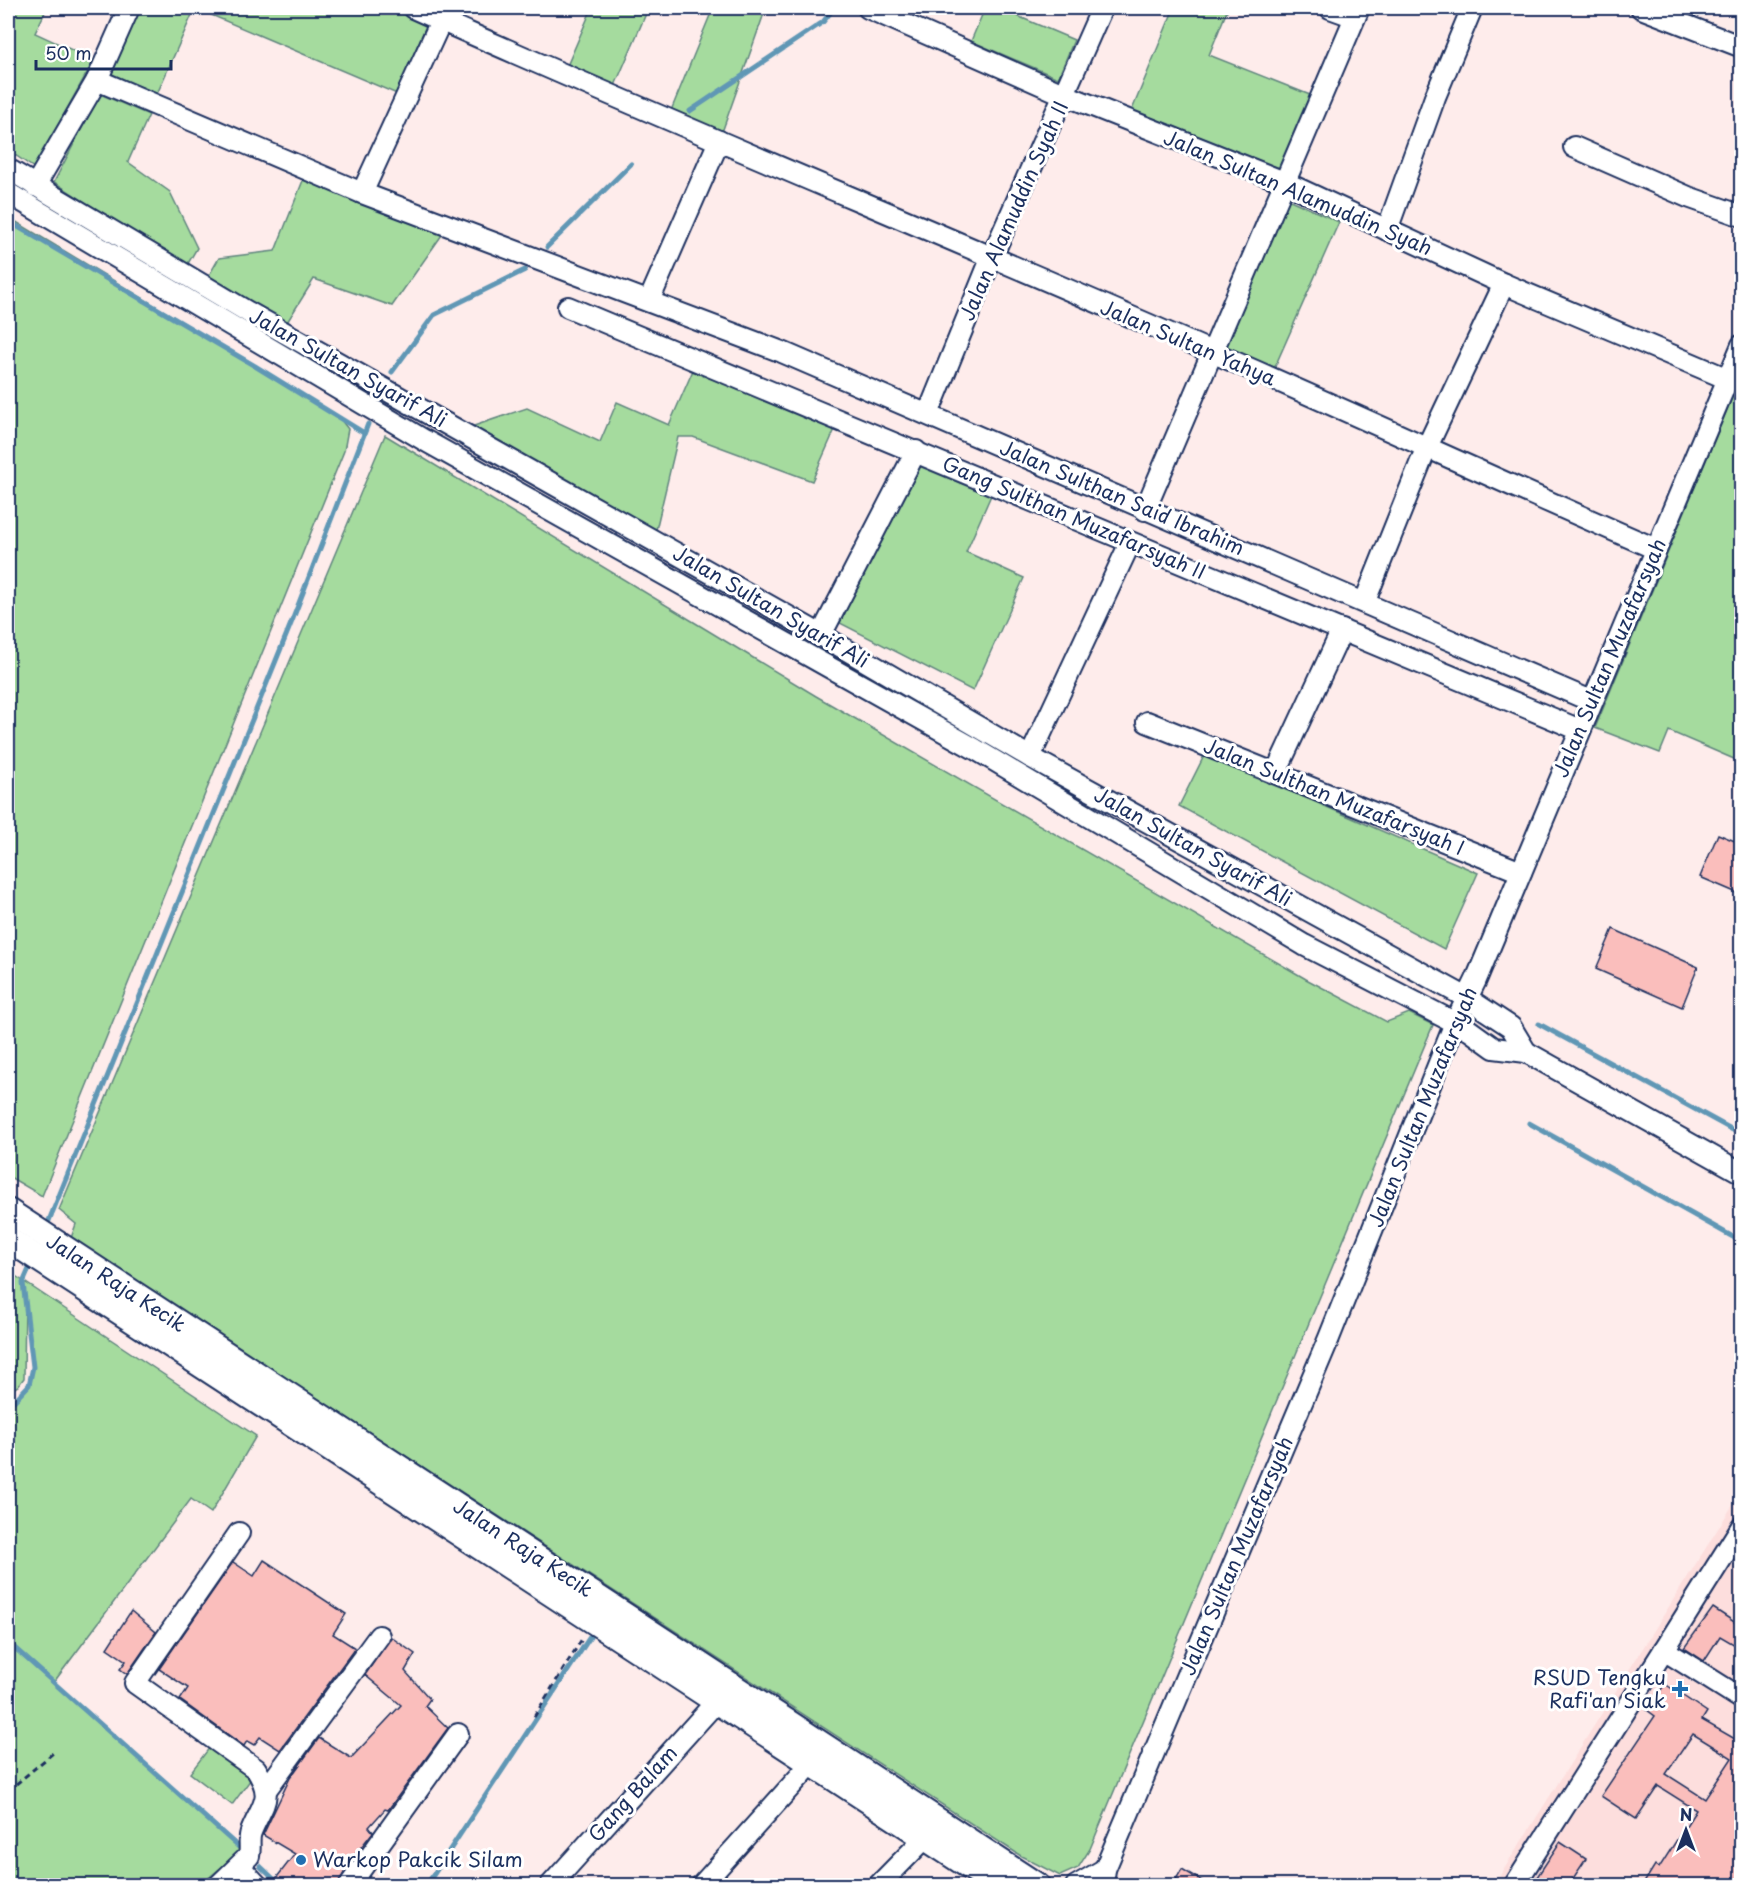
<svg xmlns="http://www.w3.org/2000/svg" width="1749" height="1893" viewBox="0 0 1749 1893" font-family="'Playpen Sans',sans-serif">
	<rect width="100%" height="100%" fill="#feeceb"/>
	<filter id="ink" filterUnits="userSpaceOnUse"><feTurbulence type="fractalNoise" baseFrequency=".0167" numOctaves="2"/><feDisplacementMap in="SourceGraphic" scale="12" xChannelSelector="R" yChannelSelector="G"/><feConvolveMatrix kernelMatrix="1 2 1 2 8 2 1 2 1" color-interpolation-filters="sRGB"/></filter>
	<g filter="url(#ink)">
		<!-- built -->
		<path fill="#fddedd" d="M1741,1492V1885H1494Z"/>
		<!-- green -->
		<g fill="#a5db9e" stroke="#60857e" stroke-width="1.5">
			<path d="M8,8H47L35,33L94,60L34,168L8,150Z"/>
			<path d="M138,8H391L427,23L397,94L195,8L157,94L110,73Z"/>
			<path d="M592,8L648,9L614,88L567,66Z"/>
			<path d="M713,8H766L721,135L670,113Z"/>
			<path d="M985,8H1018L1015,15L1074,40L1058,78L971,41Z"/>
			<path d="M1174,8H1228L1209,55L1310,95L1281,169L1132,110Z"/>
			<path d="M100,94L149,115L128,162L170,192L197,248L186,267L54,182Z"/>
			<path d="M304,178L444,232L392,306L314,279L286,324L207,279L219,258L275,251Z"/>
			<path d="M1288,199L1339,222L1273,371L1223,348Z"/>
			<path d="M8,217L337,415L348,429L344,451L42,1196L8,1176Z"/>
			<path d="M694,368L836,427L812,481L693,437H678L656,530L471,427L527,408L600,442L617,402L669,425Z"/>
			<path d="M1741,376V762L1669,731L1660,753L1595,728Z"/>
			<path d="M385,435L816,696L1306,979L1387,1022L1409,1013L1433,1025L1090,1849L1078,1868L1060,1876L1021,1856L71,1238L76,1224L59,1210Z"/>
			<path d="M918,461L992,493L966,552L1024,578L973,691L838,622Z"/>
			<path d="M1205,754L1478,873L1444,949L1179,806Z"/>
			<path d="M8,1271L256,1436L211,1513L191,1499L54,1682L242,1850L200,1885H8V1399L14,1401L29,1385L33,1367L25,1297L24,1378L18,1386L8,1392Z"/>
			<path d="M210,1747L251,1779L232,1805L190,1773Z"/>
		</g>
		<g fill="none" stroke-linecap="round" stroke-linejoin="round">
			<!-- stream -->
			<g stroke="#6197b5" stroke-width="5">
				<path d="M690,111L823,22L834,8"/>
				<path d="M8,221L255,366L364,433"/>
				<path d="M547,247L631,164"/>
				<path d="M392,372L434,315L525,270"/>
				<path d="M1539,1024L1742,1135"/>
				<path d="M1529,1123L1742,1242"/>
				<path d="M46,1228L292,621L368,424"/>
				<path d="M8,1399L14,1401L29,1385L33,1367L23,1283L32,1262"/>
				<path d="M8,1642L242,1850"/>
				<path d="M260,1866L279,1884"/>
				<path d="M426,1886L590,1637"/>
			</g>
		</g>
		<!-- building -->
		<g fill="#fabebc" stroke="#1b2f5e" stroke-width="1.5" fill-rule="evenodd">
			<path d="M1718,834L1742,844V895L1700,877Z"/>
			<path d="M1613,929L1698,967L1682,1007L1596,969Z"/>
			<path d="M264,1560L346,1614L333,1634L355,1648L280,1750L260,1737L254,1745L247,1741L244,1746L180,1700L188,1688L159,1669L233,1562L254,1576Z"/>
			<path d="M1713,1608L1742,1627V1649L1720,1636L1704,1661L1684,1648Z"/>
			<path d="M131,1611L156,1632L127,1674L120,1669L126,1661L107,1648Z"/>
			<path d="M391,1637L415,1654L405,1671L430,1699L425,1706L448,1728L388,1810L385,1809L369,1827L373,1832L351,1860L337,1886H270L295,1854L263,1835L290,1778L319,1738L351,1758L401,1705L365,1675Z"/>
			<path d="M1665,1684L1707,1712L1702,1720L1742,1743V1886H1642L1655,1865L1659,1868L1696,1810L1658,1786L1636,1819L1601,1796L1655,1716L1647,1710ZM1693,1734L1732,1758L1705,1799L1666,1774Z"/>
			<path d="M1560,1842L1586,1859L1568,1886H1531Z"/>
			<path d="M1182,1869L1210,1886H1172Z"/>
		</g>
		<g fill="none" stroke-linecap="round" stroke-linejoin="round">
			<!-- minor casing -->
			<g stroke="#1b2f5e" stroke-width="24">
				<g id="minor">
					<path d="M413,8C678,127 948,236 1214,353C1362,417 1508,485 1656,549"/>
					<path d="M868,8L1065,95L1284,182L1504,284L1728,379"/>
					<path d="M1330,8L1355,17"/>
					<path d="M1641,8L1742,47"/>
					<path d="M97,80L362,193L782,352L1591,701"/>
					<path d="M1574,147L1688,197L1742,216"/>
					<path d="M8,169L248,312L821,635L1030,757L1467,998L1511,1027L1526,1052"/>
					<path d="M35,186L97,80L129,8"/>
					<path d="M8,193L424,440L975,749L1304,945L1469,1030L1494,1048L1526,1052L1742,1173"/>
					<path d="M362,193L447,8"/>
					<path d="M1387,230L1435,97L1472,8"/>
					<path d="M649,301L719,141"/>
					<path d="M568,307L1580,730"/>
					<path d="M928,414L991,259L1102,8"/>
					<path d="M1145,510L1359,8"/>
					<path d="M1365,601L1426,449L1504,284"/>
					<path d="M821,635L916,451"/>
					<path d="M1147,722L1521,872"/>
					<path d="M1030,757L1130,543"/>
					<path d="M1276,772L1342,630"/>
					<path d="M1664,1650L1742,1526"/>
					<path d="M266,1790L379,1636"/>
					<path d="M240,1867L258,1886"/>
					<path d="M218,1886L249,1856C251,1848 248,1839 251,1832C262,1804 275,1799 256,1769L135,1683L239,1533"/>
					<path d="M349,1886L458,1734"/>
					<path d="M550,1886L716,1702"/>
					<path d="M701,1886L811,1764"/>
					<path d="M878,1886L925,1838"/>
					<path d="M1076,1886L1105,1869"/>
					<path d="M1103,1886L1105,1869L1329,1338L1455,1023L1476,980L1742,345"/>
					<path d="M1514,1886L1664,1650L1742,1699"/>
				</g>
			</g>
			<!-- major casing -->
			<g stroke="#1b2f5e" stroke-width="28">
				<g id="major">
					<path d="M8,1211L1038,1886"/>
					<path d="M8,1239L999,1886"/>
				</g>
			</g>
			<!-- path -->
			<g stroke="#1b2f5e" stroke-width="3" stroke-dasharray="6 4.5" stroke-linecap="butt">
				<path d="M534,1717L582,1639"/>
				<path d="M8,1791L53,1753"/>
			</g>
			<!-- minor -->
			<use href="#minor" stroke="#fff" stroke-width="20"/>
			<!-- major -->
			<use href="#major" stroke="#fff" stroke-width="24"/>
		</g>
	</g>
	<!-- markers -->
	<g fill="#1f6fb2" stroke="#fff" stroke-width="2">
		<path d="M1677 1680h6v6h6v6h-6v6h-6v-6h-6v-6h6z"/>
		<circle cx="301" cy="1860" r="6"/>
	</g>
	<g text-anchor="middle" stroke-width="6" stroke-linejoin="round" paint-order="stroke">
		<!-- street labels -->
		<g font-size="20" fill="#1b2f5e" stroke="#fff">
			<text transform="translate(1298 193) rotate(23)" y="7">Jalan Sultan Alamuddin Syah</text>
			<text transform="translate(1014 211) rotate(-66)" y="7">Jalan Alamuddin Syah II</text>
			<text transform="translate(1188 343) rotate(23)" y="7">Jalan Sultan Yahya</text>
			<text transform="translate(348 368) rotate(29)" y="7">Jalan Sultan Syarif Ali</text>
			<text transform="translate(1122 498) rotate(23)" y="7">Jalan Sulthan Said Ibrahim</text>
			<text transform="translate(1074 518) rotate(23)" y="7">Gang Sulthan Muzafarsyah II</text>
			<text transform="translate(771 607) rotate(30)" y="7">Jalan Sultan Syarif Ali</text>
			<text transform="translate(1610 658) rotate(-67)" y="7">Jalan Sultan Muzafarsyah</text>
			<text transform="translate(1334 797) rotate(22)" y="7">Jalan Sulthan Muzafarsyah I</text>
			<text transform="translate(1193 847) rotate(29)" y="7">Jalan Sultan Syarif Ali</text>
			<text transform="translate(1423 1107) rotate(-68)" y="7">Jalan Sultan Muzafarsyah</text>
			<text transform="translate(116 1283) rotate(33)" y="7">Jalan Raja Kecik</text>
			<text transform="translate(523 1548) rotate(33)" y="7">Jalan Raja Kecik</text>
			<text transform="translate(1237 1556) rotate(-67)" y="7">Jalan Sultan Muzafarsyah</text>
			<text transform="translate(633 1794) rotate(-48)" y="7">Gang Balam</text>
		</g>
		<!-- poi labels -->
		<g font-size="20" fill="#1b2f5e" stroke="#fff" text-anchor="end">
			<text x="1666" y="1685">RSUD Tengku<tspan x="1666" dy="23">Rafi'an Siak</tspan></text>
			<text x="313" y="1867" text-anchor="start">Warkop Pakcik Silam</text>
		</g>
	</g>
	<!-- margin -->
	<rect width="1749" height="1893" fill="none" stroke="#fff" stroke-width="30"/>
	<rect x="15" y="15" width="1719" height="1863" fill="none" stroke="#1b2f5e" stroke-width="2" filter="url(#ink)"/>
	<!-- north arrow -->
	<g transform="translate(1686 1830)" stroke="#ffffff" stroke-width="4.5" paint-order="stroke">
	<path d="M0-4.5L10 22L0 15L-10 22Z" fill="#1b2f5e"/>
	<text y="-9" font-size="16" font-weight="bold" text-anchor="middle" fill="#1b2f5e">N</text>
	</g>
	<!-- scale -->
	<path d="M36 60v9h135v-9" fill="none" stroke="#1b2f5e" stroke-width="3"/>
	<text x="45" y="60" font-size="18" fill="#1b2f5e" stroke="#ffffff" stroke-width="4.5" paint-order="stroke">50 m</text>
</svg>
